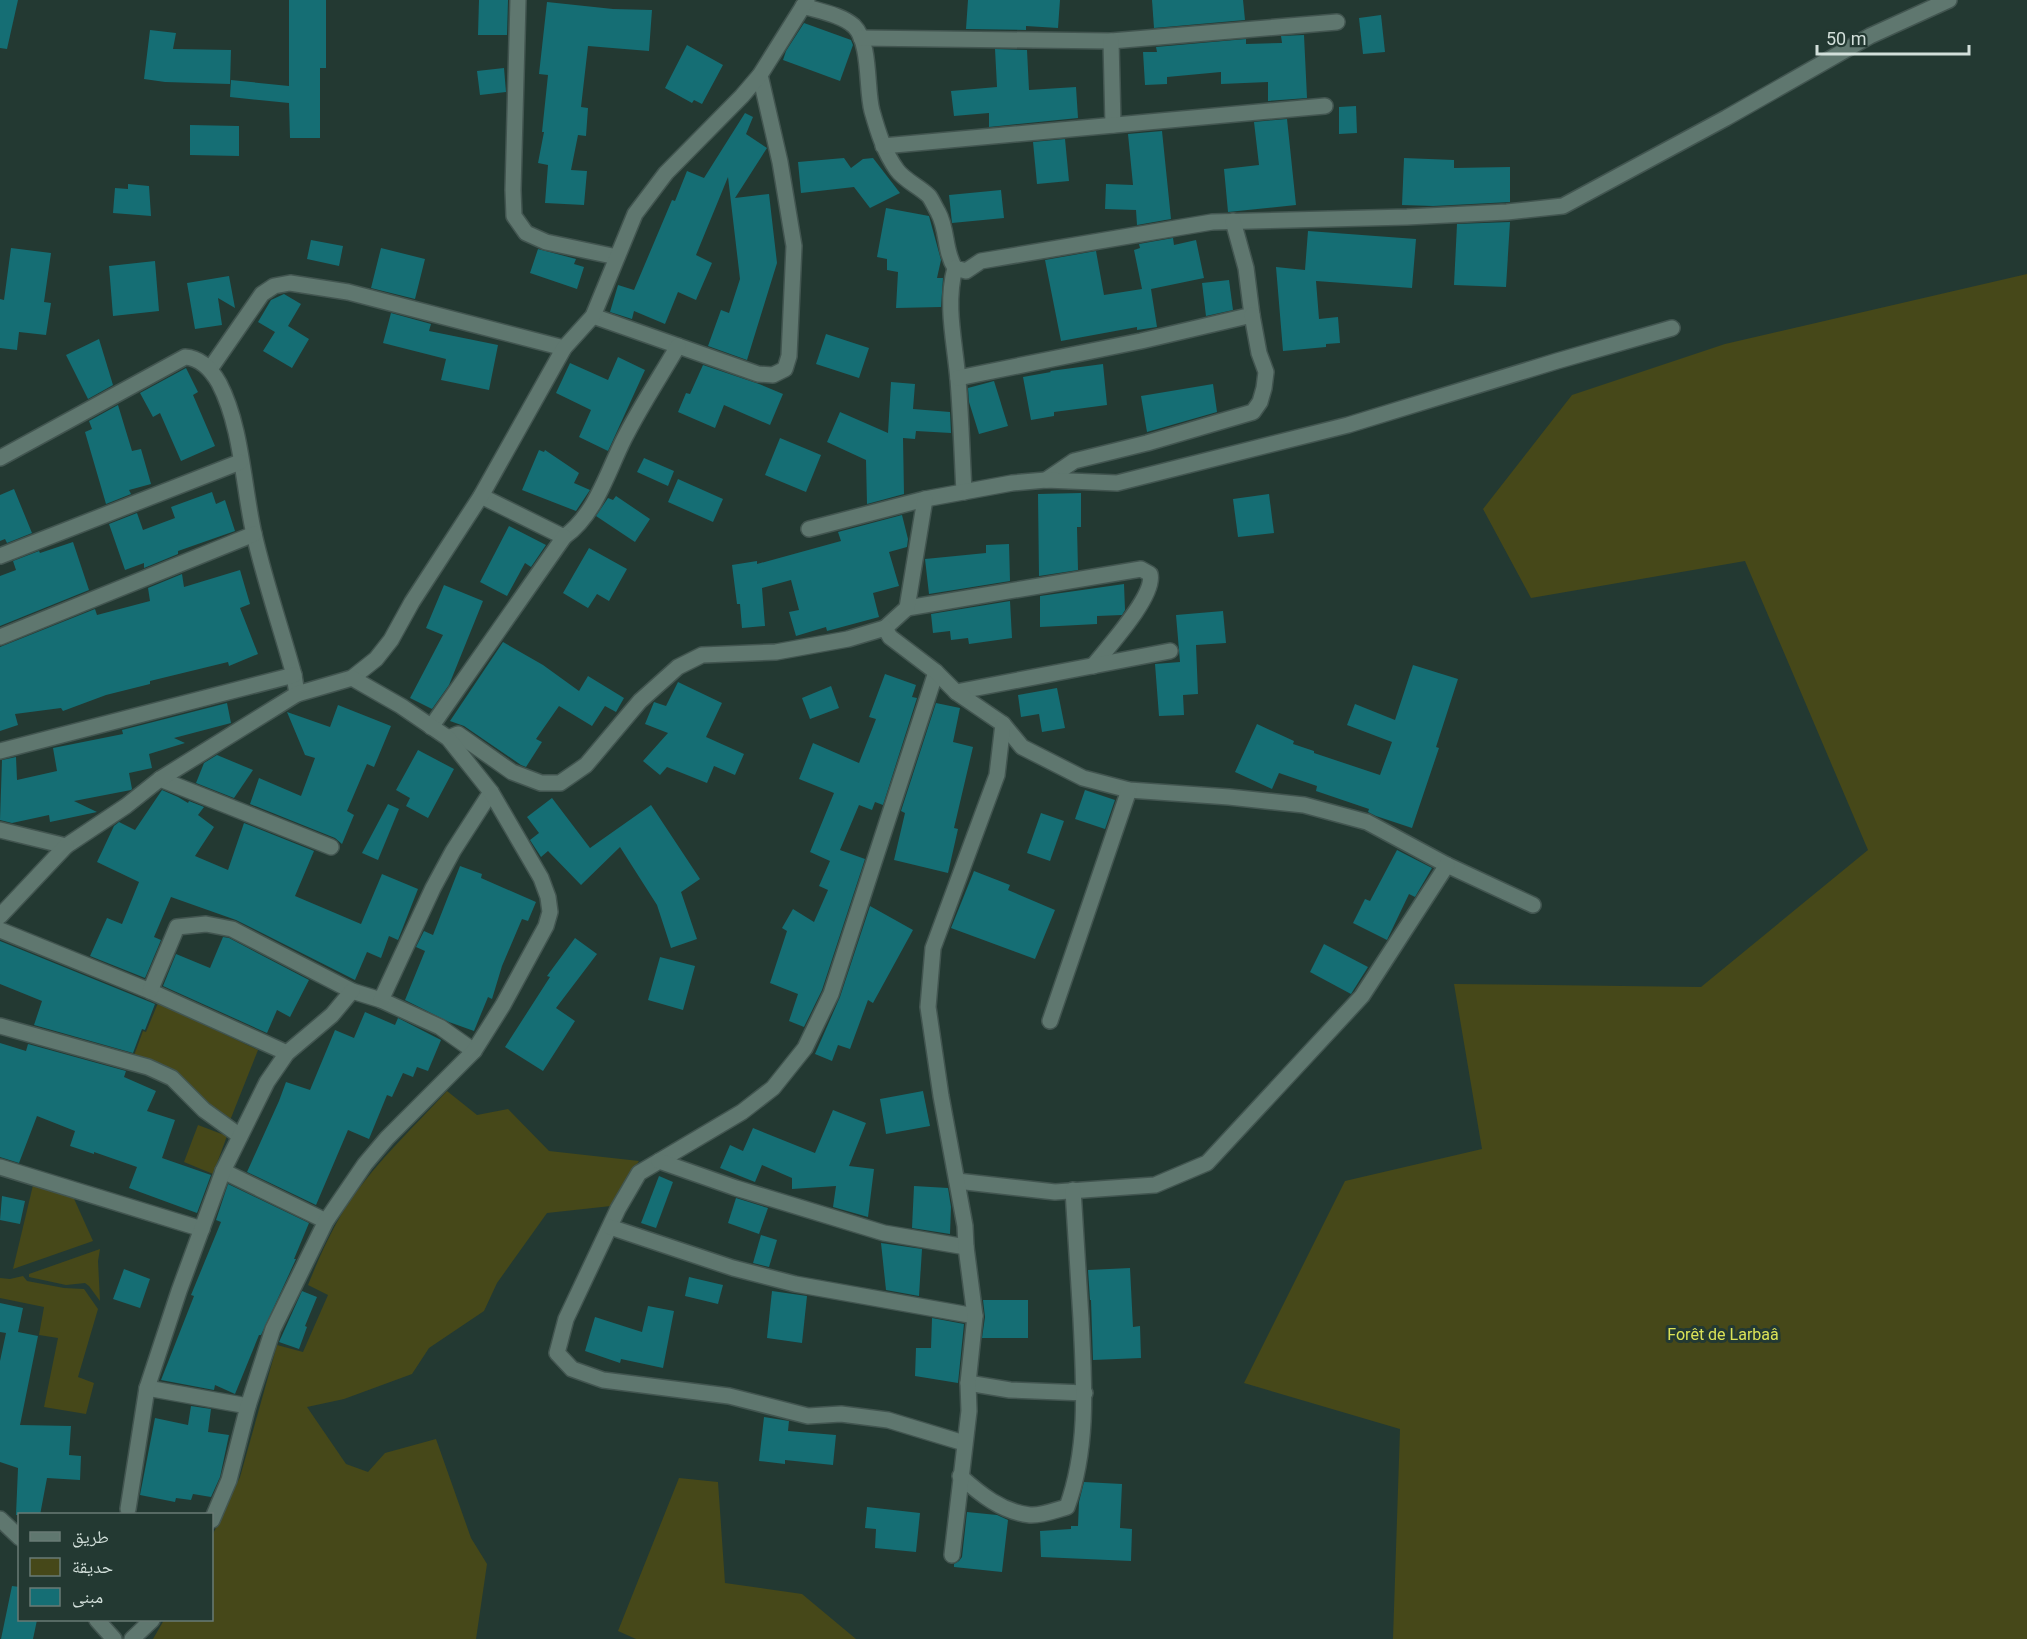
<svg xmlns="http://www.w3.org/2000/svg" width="2027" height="1639" viewBox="0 0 2027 1639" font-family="Roboto,'Noto Naskh Arabic',sans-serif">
	<rect width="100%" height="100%" fill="#233932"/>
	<!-- green -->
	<g fill="#464819">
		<path d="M2027,274V1639H1393L1400,1429L1244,1383L1345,1181L1482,1149L1454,984L1701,987L1868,850L1745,561L1531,598L1483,509L1572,395L1725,344Z"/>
		<path d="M158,1003L258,1050L229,1123L133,1058L143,1031L146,1032Z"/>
		<path d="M447,1091L477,1115L508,1109L549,1151L639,1161L611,1206L547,1213L497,1283L484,1311L429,1348L412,1374L344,1399L307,1407L346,1464L368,1472L385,1453L436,1439L471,1538L487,1564L476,1639H153L164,1620H212V1536L240,1477L277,1345L303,1352L328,1295L308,1285C318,1260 330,1233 344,1210C372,1166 412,1129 447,1091Z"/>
		<path d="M198,1125L227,1136L213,1174L184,1162Z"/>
		<path d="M34,1181L71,1192L93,1241L13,1269Z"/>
		<path d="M100,1249L98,1261L100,1301L89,1286L85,1283L66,1285L29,1277V1274Z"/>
		<path d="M23,1276L27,1281L64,1288L84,1289L98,1309L78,1377L94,1383L86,1414L44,1407L58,1338L39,1335L44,1307L0,1298V1278L10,1279Z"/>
		<path d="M679,1478L718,1482L725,1583L802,1594L856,1639H636L618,1631Z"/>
	</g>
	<!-- building -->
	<g fill="#156e74">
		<path d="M0,0H18L7,49L0,48Z"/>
		<path d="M289,0H326V68H320V138H290L289,103L230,97L231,80L289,86Z"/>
		<path d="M479,0H508L507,35H478Z"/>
		<path d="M968,0H1060L1058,28L1026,26V30L966,29Z"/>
		<path d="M1152,0H1243L1245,20L1154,28Z"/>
		<path d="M547,2L613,9L652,10L649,51L588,46L581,107L588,108L586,136L578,135L571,170L587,171L584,205L545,203L548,165L538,163L544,132H542L548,75L539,74Z"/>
		<path d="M1381,15L1385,52L1363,54L1359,18Z"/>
		<path d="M804,23L851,40L853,45L840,81L783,60L786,51Z"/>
		<path d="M150,30L176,33L173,49L231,50L230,84L165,82L144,79Z"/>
		<path d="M1304,35L1307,98L1268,101V82L1221,84V72L1167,77V84L1145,85L1143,52H1157L1156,47L1246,39V44L1282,43L1281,36Z"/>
		<path d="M687,45L723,65L702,104L694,100L692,103L665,88Z"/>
		<path d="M995,49L1027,50L1029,90L1076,87L1078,118L989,127V113L954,116L951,91L997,87Z"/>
		<path d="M504,68L506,92L480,95L477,71Z"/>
		<path d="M1356,106L1357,133L1339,134V107Z"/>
		<path d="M745,113L753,117L746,134L767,148L735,198L769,194L777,263L747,360L708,346L721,310L729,313L740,279L728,177L696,255L712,263L696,300L678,292L665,324L634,311L632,319L610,312L618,285L634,290L672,200L675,201L687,171L704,178Z"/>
		<path d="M1287,119L1296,205L1228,212L1224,169L1259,165L1254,122Z"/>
		<path d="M190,125L239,126V156L190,155Z"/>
		<path d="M1162,131L1171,219L1137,225L1136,210L1105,209L1106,184L1133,185L1128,134Z"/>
		<path d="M1065,139L1069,181L1037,184L1033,142Z"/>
		<path d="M844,158L851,168L863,159L873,158L900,193L870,208L854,187L801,193L798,162Z"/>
		<path d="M1404,158L1454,160V168L1510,167V202L1433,206L1402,205Z"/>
		<path d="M128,184L149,186L151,216L113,213L115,188L128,189Z"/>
		<path d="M1001,190L1004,218L952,223L949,195Z"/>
		<path d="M886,208L929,216L941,260L937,278H943L941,307L896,308L898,272L887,270V259L877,257Z"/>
		<path d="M1510,222L1506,287L1454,285L1457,224Z"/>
		<path d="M1308,231L1416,239L1412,288L1316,281L1319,319L1338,317L1340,343L1326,344V347L1283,351L1276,267L1305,270Z"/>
		<path d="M1173,238L1174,245L1196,240L1204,278L1151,289L1157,327L1137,330V327L1061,341L1045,260L1096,251L1104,295L1142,289L1134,250L1140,248L1139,244Z"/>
		<path d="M311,240L343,246L339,266L307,259Z"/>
		<path d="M11,248L51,253L44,302L51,303L46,335L19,332L17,350L0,348V299L4,300Z"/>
		<path d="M381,248L425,259L415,299L371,288Z"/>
		<path d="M538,249L576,259L574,264L584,267L577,289L530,273Z"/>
		<path d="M155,261L159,311L113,316L109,266Z"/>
		<path d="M229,276L235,308L218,298L222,325L195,329L187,283Z"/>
		<path d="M1229,280L1233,310L1206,316L1202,283Z"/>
		<path d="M284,294L301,304L288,326L309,339L292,368L263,351L275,332L258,322L271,300Z"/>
		<path d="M391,313L431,324L429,331L498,345L489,390L441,380L446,359L383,343Z"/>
		<path d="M826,334L869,348L859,378L816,364Z"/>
		<path d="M99,339L113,385L88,399L66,355Z"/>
		<path d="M618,357L645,370L608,451L579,437L591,410L556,393L570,363L608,380Z"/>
		<path d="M1103,364L1107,405L1054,412V416L1031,420L1023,377L1051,372L1050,371Z"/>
		<path d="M703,365L759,384L783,394L770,425L724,405L715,428L678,412L686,393L690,394Z"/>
		<path d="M186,368L198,392L193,395L215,446L181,461L160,413L153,417L140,393Z"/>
		<path d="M994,381L1008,426L979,434L969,402L968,388Z"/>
		<path d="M891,382L915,384L913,409L950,412L951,433L916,431L915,439L903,438L904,494L867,504L866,460L827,442L840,412L888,433Z"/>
		<path d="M1213,384L1217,412L1147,432L1141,396Z"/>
		<path d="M118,405L132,451L141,449L151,484L129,490L131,494L106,504L85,432L92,429L89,421Z"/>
		<path d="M780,438L821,455L806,492L765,475Z"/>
		<path d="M539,450L544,452L545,450L579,473L574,483L590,490L576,511L522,490Z"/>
		<path d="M644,458L674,471L668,486L637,472Z"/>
		<path d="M678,479L723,499L713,522L668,502Z"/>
		<path d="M14,489L32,533L7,543L5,539L0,541V495Z"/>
		<path d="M212,492L216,504L225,500L235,531L178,551V554L144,568V563L125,570L109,524L137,513L143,530L175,518L171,507Z"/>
		<path d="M1081,493V527H1077L1078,570L1039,576L1038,494Z"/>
		<path d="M1269,494L1274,533L1238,537L1233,499Z"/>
		<path d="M616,496L650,519L635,542L596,516L608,498L613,500Z"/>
		<path d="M902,515L908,539L907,547L889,552L899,586L873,593L879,617L827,631L826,627L796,636L789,612L799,610L791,580L762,588L765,626L742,628L740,604H737L732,565L757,561V564L841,541L838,532Z"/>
		<path d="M509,526L546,545L531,567L525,563L507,596L480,582Z"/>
		<path d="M73,542L89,590L0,626V576L16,570L13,561L39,551L40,553Z"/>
		<path d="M1009,544L1010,581L929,594L925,559L986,553V545Z"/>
		<path d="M589,548L627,569L609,601L597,594L588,608L563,593Z"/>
		<path d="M240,570L250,604L240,608L258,654L229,666L228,662L150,681V684L106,695L63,711L61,708L15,714L18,725L0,731V647L95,609L97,615L150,601L148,588L182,574L184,587Z"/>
		<path d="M1124,584L1125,610L1122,615L1097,616V624L1040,627V596Z"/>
		<path d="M444,585L483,601L449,685L432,709L410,698L443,635L426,628Z"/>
		<path d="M1010,601L1012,638L969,644L968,638L951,640L950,631L933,633L931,614Z"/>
		<path d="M1223,611L1226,643L1196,645L1198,694L1183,695L1184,715L1159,716L1155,664L1180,662L1176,615Z"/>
		<path d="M503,642L543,665L579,691L588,676L624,698L616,712L605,706L592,726L559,706L536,739L542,742L526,767L521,765L464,726L450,721Z"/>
		<path d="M1413,665L1458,679L1436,747L1439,748L1412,828L1376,816L1368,812L1369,809L1316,791L1317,786L1279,773L1272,789L1235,772L1257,724L1294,741L1293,744L1314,751V753L1380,775L1392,742L1347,725L1355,704L1395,720Z"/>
		<path d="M885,674L916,685L912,697L917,698L883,805L875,802L872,810L859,805L840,850L865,859L822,990L804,1027L789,1021L798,994L770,983L787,931L782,928L793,909L814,922L828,890L819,886L830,861L810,852L834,793L799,779L813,743L859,763L876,719L869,717Z"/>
		<path d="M678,682L722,703L706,737L744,754L735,775L714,766L707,783L667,767L660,775L643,761L668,733L645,724L654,702L666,706Z"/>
		<path d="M831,686L839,708L810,719L802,698Z"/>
		<path d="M1057,688L1065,728L1042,732L1039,714L1021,717L1018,695Z"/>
		<path d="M227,703L231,723L174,738L185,743L149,754L152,768L129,773L132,789L131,790L74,801L97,812L50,822L49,815L12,823L0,820L2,760L16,757L17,780L57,771L53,748L123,734L122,730Z"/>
		<path d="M936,703L960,708L953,742L973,747L954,828L958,829L948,873L894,860L905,813L901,811Z"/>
		<path d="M338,705L391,726L374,767L367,764L347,811L354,815L342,844L335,838L250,804L259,778L301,796L315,758L305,755L287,712L330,727Z"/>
		<path d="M418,750L454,769L428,818L406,806L410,798L396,790Z"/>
		<path d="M217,755L253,770L234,798L196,783L204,763Z"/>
		<path d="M162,790L178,797L188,803L189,801L204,807L198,815L214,827L195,856L228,870L244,823L314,851L295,896L361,924L382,874L418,889L398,940L389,936L381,958L367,952L355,980L236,920L171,897L154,937L161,940L145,978L90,956L107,918L122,924L139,882L97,862L114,826L119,822L135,830Z"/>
		<path d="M1085,790L1115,800L1105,829L1075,819Z"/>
		<path d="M552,798L590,848L651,805L700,879L681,892L697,939L671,948L657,905L620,847L581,885L548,851L541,857L530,840L539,833L527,817Z"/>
		<path d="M388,804L399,809L378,860L362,853Z"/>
		<path d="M1041,813L1064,821L1050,861L1027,853Z"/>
		<path d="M1397,850L1432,868L1415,897L1409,894L1387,940L1353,923L1365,899L1370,901Z"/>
		<path d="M460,866L482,874L481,878L536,902L528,921L522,919L502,966L492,999L488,997L474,1031L449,1022L405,1000L425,951L416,947L424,931L433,935Z"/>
		<path d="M974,871L1010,885L1008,890L1055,910L1035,959L951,928Z"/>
		<path d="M870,906L913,930L873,1003L868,1000L850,1049L838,1045L832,1061L815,1054L840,997Z"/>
		<path d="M223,937L229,938L309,980L290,1017L277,1010L267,1033L163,986L176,954L210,968Z"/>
		<path d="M575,938L597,954L556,1008L575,1021L543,1071L505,1047L550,977L547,976Z"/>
		<path d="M0,941L155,1004L145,1030L142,1029L133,1053L34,1025L42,1001L0,984Z"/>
		<path d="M1324,944L1368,967L1351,994L1310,972Z"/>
		<path d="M660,957L695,966L683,1010L648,1000Z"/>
		<path d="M365,1012L395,1025L398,1018L441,1040L428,1071L417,1067L413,1077L403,1073L392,1097L387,1095L369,1139L348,1130L316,1205L247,1172L279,1101L286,1082L310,1090L335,1030L354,1038Z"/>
		<path d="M0,1043L26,1051L28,1044L126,1071L124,1077L156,1091L147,1111L175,1120L162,1158L211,1175L197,1213L129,1188L137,1167L94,1152V1154L70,1146L75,1131L37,1116L19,1163L0,1157Z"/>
		<path d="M923,1091L930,1126L886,1134L880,1099Z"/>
		<path d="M833,1110L866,1123L849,1166L874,1169L868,1217L833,1207L836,1186L792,1189V1178L762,1165L755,1182L720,1168L730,1145L743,1151L753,1128L815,1153Z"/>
		<path d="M659,1176L673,1182L656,1228L641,1223Z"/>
		<path d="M228,1184L309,1223L294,1259H296L261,1335H259L235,1394L215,1385L214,1390L161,1380L194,1296L191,1295L221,1222L216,1220Z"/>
		<path d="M914,1186L948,1188L951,1207L950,1234L912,1228Z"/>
		<path d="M2,1196L25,1201L20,1224L0,1220Z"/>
		<path d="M736,1198L768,1208L759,1234L728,1223Z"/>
		<path d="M761,1235L777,1240L769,1267L753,1263Z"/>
		<path d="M881,1243L922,1249L919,1296L886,1290Z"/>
		<path d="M1130,1268L1133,1327L1140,1326L1141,1358L1093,1360L1091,1300H1090L1088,1270Z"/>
		<path d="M124,1269L150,1279L140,1308L113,1299Z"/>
		<path d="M689,1277L723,1285L718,1304L685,1296Z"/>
		<path d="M302,1291L317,1297L305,1326L307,1327L299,1349L279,1342Z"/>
		<path d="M772,1291L807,1296L802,1343L767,1338Z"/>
		<path d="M983,1300H1028V1338H982L985,1317Z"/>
		<path d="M0,1303L23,1308L18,1332L38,1336L20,1425L71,1426L69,1455L81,1456L80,1480L47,1478L40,1515H16L18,1468L0,1462V1361L6,1333L0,1332Z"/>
		<path d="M648,1306L674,1311L663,1368L621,1359L620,1363L585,1351L595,1317L642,1332Z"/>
		<path d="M932,1318L964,1324L958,1383L915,1376L916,1348H931Z"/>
		<path d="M191,1406L211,1409L208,1432L229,1435L220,1477L211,1497L193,1494L191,1500L176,1498L175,1502L140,1495L155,1418L188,1425Z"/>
		<path d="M764,1417L789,1421L788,1431L836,1435L833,1465L785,1460V1464L759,1461Z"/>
		<path d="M1084,1482L1122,1484L1120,1528L1132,1529L1131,1561L1041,1557L1040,1531L1071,1529V1526H1078L1079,1502Z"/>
		<path d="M867,1507L920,1513L916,1552L875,1548L876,1529L865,1528Z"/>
		<path d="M967,1512L997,1515L1008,1520L1002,1572L954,1567V1564L959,1561L962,1557Z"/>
		<path d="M12,1586L20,1587V1620H37L33,1639H1Z"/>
	</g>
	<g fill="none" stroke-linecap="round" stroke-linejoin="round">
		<!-- minor casing -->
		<g stroke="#425550" stroke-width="18">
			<g id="minor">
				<path d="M518,0L513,190L514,216L526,233L546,242L617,257"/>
				<path d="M803,6C819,11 842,15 854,26C871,43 866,89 872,111C878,132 884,152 897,170C905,181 919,186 929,196C932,200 935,207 938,212C948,230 944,251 955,268L966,271L981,261L1212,222L1407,217L1507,212L1563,206L1726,118L1870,36L1949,0"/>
				<path d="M861,38L1111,41L1337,22"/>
				<path d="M1111,41L1113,125"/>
				<path d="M883,146L1325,106"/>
				<path d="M955,268C945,305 955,343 958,380C961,417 962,454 964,492"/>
				<path d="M593,316L758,374L773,375L785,369L789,356L794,246L780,162L760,75"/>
				<path d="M210,369L262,294L274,286L290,283L348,292L564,348"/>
				<path d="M958,378L1141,341L1252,315L1246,268L1233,221"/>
				<path d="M0,458L185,357C201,358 211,369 219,383C242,427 243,486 254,534C265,582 281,628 294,675L297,694"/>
				<path d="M1046,480L1074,461L1147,443L1253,412L1260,402L1264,388L1266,372L1259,353L1252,315"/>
				<path d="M481,496L564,537C596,514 607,473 624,439C640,407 660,377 678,346"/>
				<path d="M809,529L925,499L1012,483L1046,480L1117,483L1348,425L1557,361L1672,328"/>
				<path d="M0,556L240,462"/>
				<path d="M907,608L1141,569L1150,574C1156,595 1108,647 1093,666"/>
				<path d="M885,628L907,608L925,499"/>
				<path d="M0,637L254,534"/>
				<path d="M936,672L831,994L805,1048L773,1088L742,1112L639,1173L618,1209L566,1319L557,1353L572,1369L603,1380L729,1396L808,1416L841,1414L888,1420L964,1443"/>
				<path d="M956,692L1170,651"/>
				<path d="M431,727L564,537"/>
				<path d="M448,738L458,734L512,772L541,783H560L586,765L640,701L678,667L702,655L776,652L848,639L885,628L890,637L936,672L956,692L1003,724L1022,747L1083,778L1129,790L1229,797L1304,805L1367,822L1447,865L1533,905"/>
				<path d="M0,751L294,675"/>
				<path d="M160,779L331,847"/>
				<path d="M0,830L66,846L126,806L160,779L297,694L352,678L376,659L391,640L412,602L481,496L564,348L593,316L635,214L666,173L742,96L760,75L807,0"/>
				<path d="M0,916L66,846"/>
				<path d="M0,930L150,991L287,1053"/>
				<path d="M150,991L177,927L206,924L232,929L352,991L381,1000L440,1027L474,1051"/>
				<path d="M381,1000L433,888L453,851L491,792"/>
				<path d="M1050,1021L1129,790"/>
				<path d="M0,1026L148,1067L172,1078L204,1110L240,1136"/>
				<path d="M659,1161L736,1188L884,1233L966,1247"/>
				<path d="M0,1167L202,1229"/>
				<path d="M223,1171L326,1221"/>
				<path d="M957,1181L1055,1192L1155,1185L1207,1163L1362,996L1447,865"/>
				<path d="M610,1227L733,1268L795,1284L975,1316"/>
				<path d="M968,1383L1010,1390L1085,1393"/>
				<path d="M147,1388L248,1406"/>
				<path d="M960,1476C980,1494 1002,1512 1030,1515C1041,1516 1056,1510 1067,1507C1089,1447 1084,1382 1081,1319C1078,1276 1076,1233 1073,1190"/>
				<path d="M128,1509L147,1388L179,1291L223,1171L267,1082L287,1053L332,1015L352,991"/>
				<path d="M0,1519L20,1538"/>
				<path d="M212,1520L229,1480L248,1406L273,1329L326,1221L365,1164L387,1138L474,1051L503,1005L546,926L550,912L548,897L541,878L491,792L448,738L401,706L352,678"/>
				<path d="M952,1555L969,1411L968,1383L975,1316L966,1247L965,1226L941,1096L928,1007L933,948L997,775L1003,724"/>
				<path d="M97,1620L114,1639"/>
				<path d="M132,1639L152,1620"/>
			</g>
		</g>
		<!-- minor -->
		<use href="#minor" stroke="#5f776f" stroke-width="15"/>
	</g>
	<g text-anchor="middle" stroke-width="6" stroke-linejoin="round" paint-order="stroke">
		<!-- park labels -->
		<g font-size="16" fill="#dae257" stroke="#233932">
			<text x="1723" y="1340">Forêt de Larbaâ</text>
		</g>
	</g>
	<!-- legend -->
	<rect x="18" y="1513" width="195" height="108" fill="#233932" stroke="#697b75" stroke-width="1.5"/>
	<rect x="30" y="1532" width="30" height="9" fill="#5f776f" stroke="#697b75" stroke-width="1.5"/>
	<text x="72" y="1543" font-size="18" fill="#d2dfda">طريق</text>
	<rect x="30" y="1558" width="30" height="18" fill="#464819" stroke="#697b75" stroke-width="1.5"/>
	<text x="72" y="1573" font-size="18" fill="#d2dfda">حديقة</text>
	<rect x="30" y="1588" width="30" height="18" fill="#156e74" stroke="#697b75" stroke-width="1.5"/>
	<text x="72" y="1603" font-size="18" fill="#d2dfda">مبنى</text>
	<!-- scale -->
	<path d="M1817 45v9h152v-9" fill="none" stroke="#d2dfda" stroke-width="3"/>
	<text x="1826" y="45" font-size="18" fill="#d2dfda" stroke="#233932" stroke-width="4.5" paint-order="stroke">50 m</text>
</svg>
